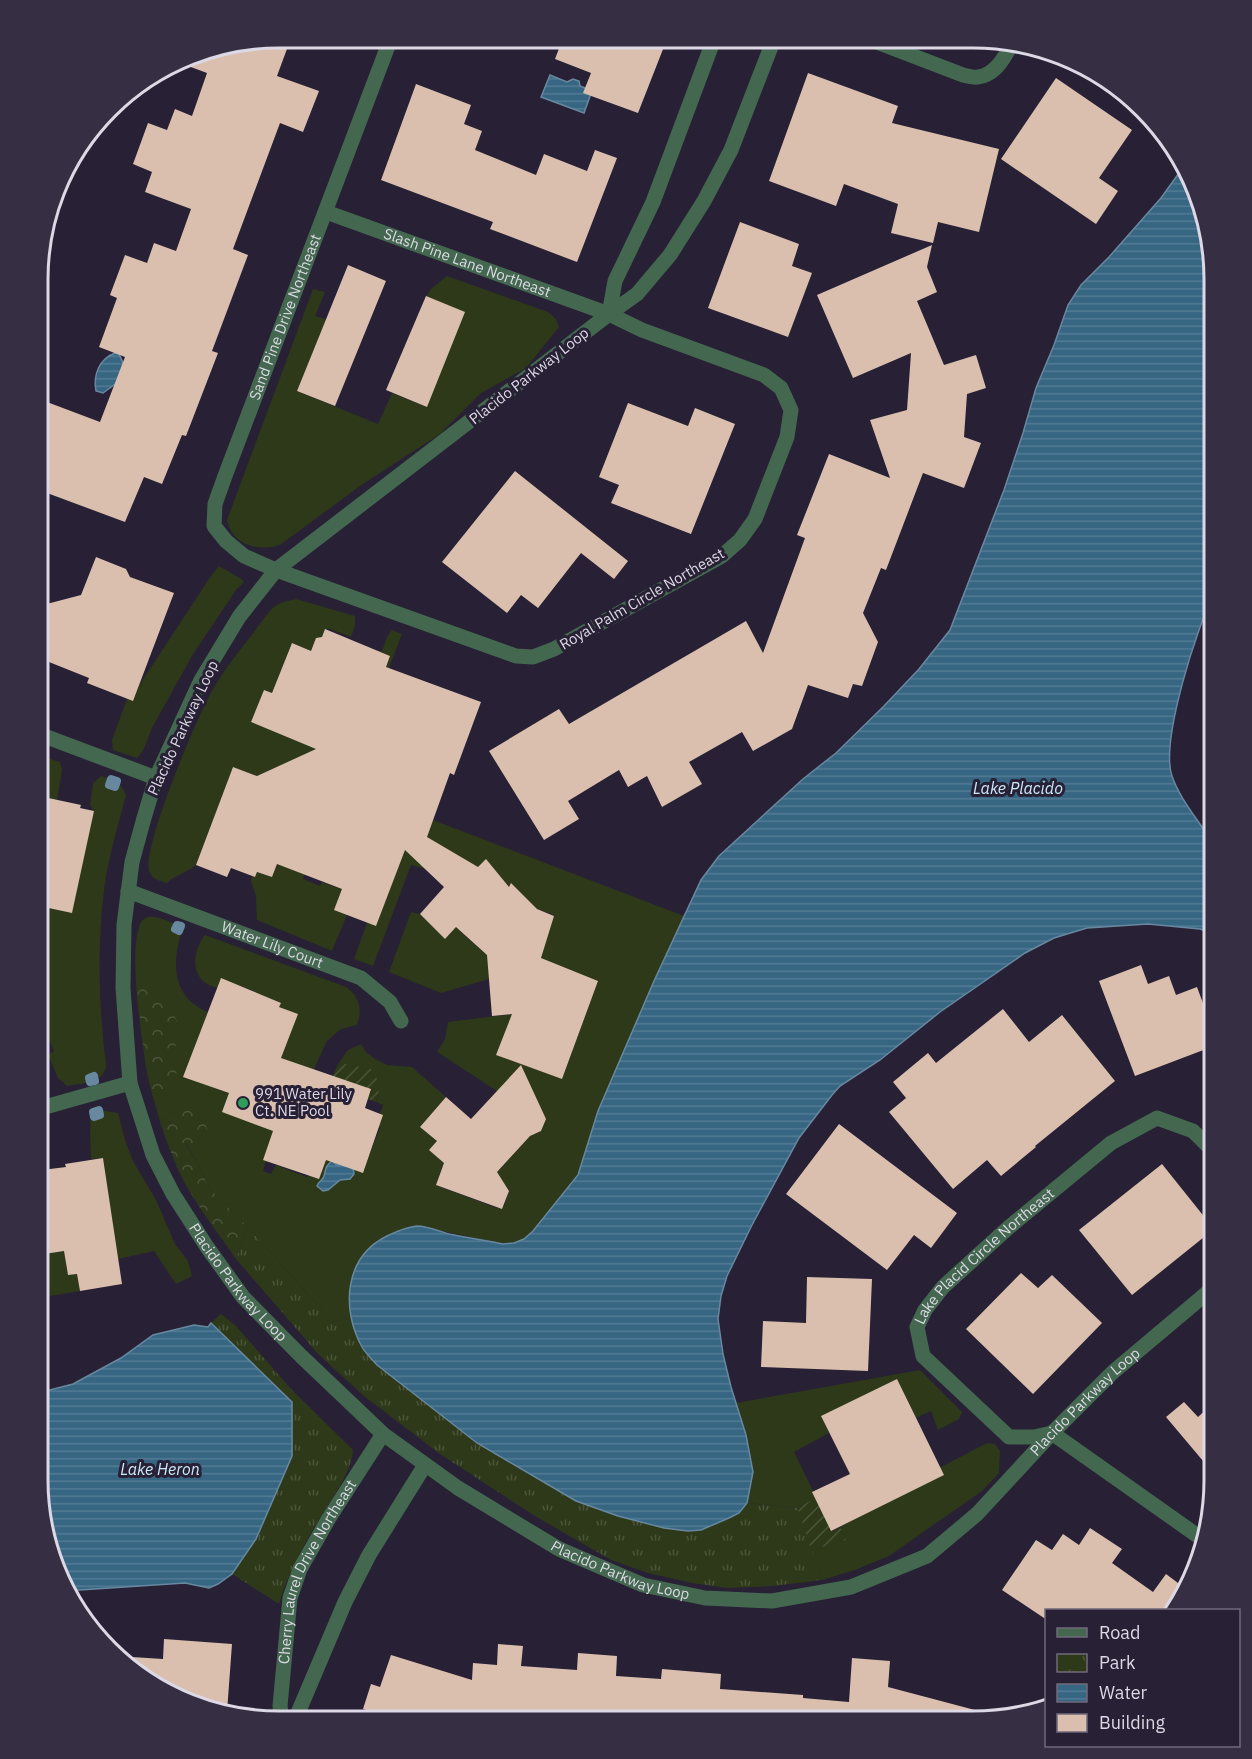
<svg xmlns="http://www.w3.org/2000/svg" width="1252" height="1759" viewBox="0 0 1252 1759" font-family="'IBM Plex Sans',sans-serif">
	<defs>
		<pattern id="forest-crowns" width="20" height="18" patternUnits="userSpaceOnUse" patternTransform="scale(1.5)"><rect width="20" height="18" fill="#2d3919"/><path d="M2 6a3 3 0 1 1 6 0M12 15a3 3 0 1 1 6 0" fill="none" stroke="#4b553a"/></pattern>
		<pattern id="park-tufts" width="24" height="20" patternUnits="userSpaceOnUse" patternTransform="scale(1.5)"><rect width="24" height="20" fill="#2d3919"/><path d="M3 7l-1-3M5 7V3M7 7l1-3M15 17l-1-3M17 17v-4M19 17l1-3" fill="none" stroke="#4b553a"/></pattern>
		<pattern id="garden-furrows" width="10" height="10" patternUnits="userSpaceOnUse" patternTransform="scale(1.5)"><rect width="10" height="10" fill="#2d3919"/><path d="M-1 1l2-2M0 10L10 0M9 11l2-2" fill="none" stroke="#4b553a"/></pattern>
		<pattern id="water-rules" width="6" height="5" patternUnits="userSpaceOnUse" patternTransform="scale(1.5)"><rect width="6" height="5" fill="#376683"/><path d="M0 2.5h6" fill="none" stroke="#537b94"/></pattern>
	</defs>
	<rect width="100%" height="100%" fill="#282035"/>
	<!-- grass -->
	<g fill="#2d3919">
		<path d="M447,276L548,312L556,319L559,327L526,368L481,393L440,434L360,486L280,545C258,552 232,545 227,520L313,289L325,292L315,316L326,319L297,391L378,424L392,393L427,407L426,296L431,289Z"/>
		<path d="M219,566L240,578L244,582L236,590L193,654L152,728L143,751L137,758L113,750L112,740L127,699L133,700L140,684L211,576Z"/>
		<path d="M296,599L355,616V626L351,637L330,629H325L322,637L316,638L311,651L292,643L272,693L264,690L251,722L348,761L390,656L379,651H382L387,637L392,630L402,634L344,786L684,916L654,981L598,1111L578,1175L533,1231L524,1239L514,1243L503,1244L418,1226L394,1233L376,1241L350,1297L351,1317L333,1322L247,1226L209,1188L198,1164L185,1142L180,1107L160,1122C157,1110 153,1098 150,1086C144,1061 124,934 144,919C153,912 173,924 183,927C172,959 170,997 208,1012L184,1076L228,1093L240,1067L273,1080L297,1014L279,1007L280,1003L261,995L251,1000L254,991L221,979L217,988C212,986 207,985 203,981C190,969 195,947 205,935L346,987C359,996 363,1009 357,1025L341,1029L327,1041L313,1071L266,1161L263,1171L271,1174L276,1165L307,1177L312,1174L322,1145L369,1155L380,1128L376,1124L383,1105L376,1102L379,1095L341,1063L338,1064L348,1050L361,1044L366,1052L375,1059L387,1065L412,1067L446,1097L420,1127L437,1141L430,1150L446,1165L442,1167L437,1183L438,1186L497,1208L504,1206L509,1191L506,1185L490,1180L530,1136L541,1131L545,1119L540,1107L497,1091L437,1052L445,1039L448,1022L520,1013L562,1079L598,981L539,976L489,979L441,993L389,972L411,912L420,914L445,939L460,922V931L491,959L545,940L554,915L537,909L511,883L509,887L486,860L478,867L426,869L411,865L373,966L354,959L367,923L380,901L305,873L303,879L320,886L322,882L349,892L347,915L332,951L257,920L256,896L251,881L252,876L255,877L257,872L272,877L295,818L290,774L274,768L257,776L233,767L196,865C187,873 175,875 167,883C160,881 151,879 149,871C142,847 197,717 212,691C224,670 239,651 254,632C260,624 267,613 274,607C280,602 288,601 296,599Z"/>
		<path d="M47,758L60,762L62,770L57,800L39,796V760Z"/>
		<path d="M101,776C113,779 121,782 126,795C118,826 108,858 104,890C97,948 99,1007 106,1066C103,1084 83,1083 67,1086L58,1078L48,1055L54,1051L38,1016V904L44,907L94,812L90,805L93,783Z"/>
		<path d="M99,1110L118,1113L125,1140L133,1161L156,1200L175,1244L188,1261L192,1276L176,1284L154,1251L118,1259L103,1158L91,1159L90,1134L91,1112Z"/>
		<path d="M64,1251L68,1275L77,1274L80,1291L38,1298V1255Z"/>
		<path d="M920,1370L962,1412L959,1419L938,1430L931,1411L916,1418L897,1379L822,1418L829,1433L794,1452L816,1497L798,1508L747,1503L753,1472L746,1435L736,1403Z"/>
		<path d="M987,1443L995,1444L1000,1451L999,1473L982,1491L889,1556L855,1570L822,1580L811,1550L845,1540L840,1527L940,1473L939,1468Z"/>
	</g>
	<!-- forest -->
	<g fill="url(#forest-crowns)">
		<path d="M150,980L161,986L179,1026L174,1056L178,1064L175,1081L169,1092L154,1100L146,1067L137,993Z"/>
		<path d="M196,1105L204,1111L207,1131L195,1143H185L198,1164L209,1188L247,1226L236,1259C217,1231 195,1204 180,1174C172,1157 166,1139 160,1122L180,1107Z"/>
	</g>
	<!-- park -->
	<g fill="url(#park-tufts)">
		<path d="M247,1226L333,1322L351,1317L355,1331L363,1349L377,1365L477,1443L570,1497L618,1516L664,1528L739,1513L747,1503L798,1508L822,1580L773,1586L727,1588L692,1583L648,1573L611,1560L535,1516L440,1454L364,1396L318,1354L236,1259Z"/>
		<path d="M221,1314L236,1326L292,1390L353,1450C351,1474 333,1496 321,1516C304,1544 288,1573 279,1604L232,1574L256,1539L292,1402L211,1323Z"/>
	</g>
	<!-- garden -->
	<g fill="url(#garden-furrows)">
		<path d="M341,1063L371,1069C379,1079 381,1090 376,1102L363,1097L332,1078L338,1064Z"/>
		<path d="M816,1497L833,1531L840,1527L846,1540L811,1550L798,1508Z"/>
	</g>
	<!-- water -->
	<g fill="url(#water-rules)" stroke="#6888a0" stroke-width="1.5">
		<path d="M550,75L567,82L573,79L579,81L580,86L592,91L584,113L541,97Z"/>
		<path d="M1184,166L1190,173L1214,279V594C1197,626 1160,742 1172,776C1178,794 1191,811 1202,827C1205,832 1211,837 1213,842C1217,849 1214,920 1214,934L1200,929L1148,924L1087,928L1054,938L1025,953L940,1012L880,1060L840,1086L832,1095L799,1138L752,1225L727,1276L721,1296L718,1319L723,1354L731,1387L746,1435L753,1472L747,1503L739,1513L729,1518L701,1530L688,1531L664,1528L618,1516L576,1501L477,1443L377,1365C372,1359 366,1354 362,1347C341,1309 344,1257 387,1236C395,1232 408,1227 417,1226C427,1226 439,1231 449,1234C467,1238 485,1240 503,1244L514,1243L524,1239L533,1231L578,1175L598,1111L654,981L701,880L719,856L803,779L836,753L884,706L919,669L950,630L1004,490L1023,433L1036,388L1054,345L1068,305L1081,285L1109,257L1161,198Z"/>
		<path d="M115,353L119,354L124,365L118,382L103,393L96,391C93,375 99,359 115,353Z"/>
		<path d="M332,1161L337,1165L347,1164L353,1167L354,1174L350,1179L340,1180L328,1190L323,1191L317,1186C318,1181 323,1181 324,1176C326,1169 325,1166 332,1161Z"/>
		<path d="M211,1323L292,1402V1456L256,1539L232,1574L218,1584L209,1588L185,1583L65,1591L62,1586L38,1480V1393L73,1384L121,1358L153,1335L194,1325L208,1327Z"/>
	</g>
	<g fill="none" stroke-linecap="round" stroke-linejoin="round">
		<!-- stream -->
		<g stroke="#6888a0" stroke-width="8">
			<path d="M111,779L117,781L115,787L109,785Z"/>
			<path d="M177,925L181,926L179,931L175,929Z"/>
			<path d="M94,1076L95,1081L90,1082L89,1078Z"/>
			<path d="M99,1110L100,1115L94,1117L93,1112Z"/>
		</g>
	</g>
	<!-- building -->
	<g fill="#dabfae">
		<path d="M279,38H291L277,76L319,91L303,132L280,123L233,249L248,255L212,351L218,353L186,436L182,435L162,484L144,477L125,522L39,490V399L100,422L125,357L99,347L117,298L110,295L125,255L147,263L154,243L176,251L191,209L145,192L152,172L133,164L148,123L167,130L175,109L192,116L207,73L180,63L201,50Z"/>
		<path d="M563,38L667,39L638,113L583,93L591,73L555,59Z"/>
		<path d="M808,73L898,106L892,123L999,149L979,232L938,222L933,243L891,233L898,204L844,184L836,206L769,181Z"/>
		<path d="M1056,78L1132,130L1099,178L1118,191L1096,224L1001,159Z"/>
		<path d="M416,84L471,105L464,124L482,131L475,150L536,175L544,154L587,171L595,150L617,158L577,262L490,229L493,222L381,180Z"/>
		<path d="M740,222L799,244L792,266L812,273L788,337L708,308Z"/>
		<path d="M932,245L927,267L937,292L917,301L944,365L976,355L986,388L967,394L964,437L981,443L964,488L923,473L886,570L881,568L863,613L878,642L862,686L853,684L848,698L808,685L792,729L753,751L742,732L689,762L702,784L662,807L647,776L628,787L619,770L568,801L579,819L544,840L489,751L559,709L569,724L746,621L763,653L805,538L797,535L829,454L890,478L870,420L907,410L911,353L853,378L817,295Z"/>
		<path d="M348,265L386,281L335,406L297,391Z"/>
		<path d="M426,296L465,312L427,407L386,390Z"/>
		<path d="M628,403L688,426L695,408L735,424L691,534L611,503L619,485L599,477Z"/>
		<path d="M515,471L628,561L614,579L581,553L538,608L521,595L507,613L442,562Z"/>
		<path d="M96,557L126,569L130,577L174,593L133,701L87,683L89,678L39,658V606L81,595Z"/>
		<path d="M325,629L390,656L386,667L481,702L454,775L450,773L427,837L478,867L486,859L509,887L511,883L537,909L554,916L541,958L598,981L562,1079L496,1055L512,1014L492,1016L487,955L456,927L445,939L420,914L444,887L405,850L376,926L334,910L342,889L277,864L272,877L257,872L255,877L231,868L227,877L196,865L233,767L257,776L316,749L251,722L264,690L272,693L292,643L311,651L316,638L322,637Z"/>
		<path d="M39,796L81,805L80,808L94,811L72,913L44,907L46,897L39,895Z"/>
		<path d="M1141,965L1148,984L1169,976L1176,995L1197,987L1214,1033V1046L1135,1076L1099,981Z"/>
		<path d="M221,978L281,1003L279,1007L298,1014L281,1058L371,1089L365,1108L383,1115L363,1173L326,1160L319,1179L263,1160L273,1131L222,1112L229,1093L183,1077Z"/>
		<path d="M1003,1009L1029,1042L1062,1015L1115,1081L1035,1146L1036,1147L1001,1176L987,1160L953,1189L889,1112L906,1098L893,1082L928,1053L936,1063Z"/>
		<path d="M521,1065L546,1119L541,1131L530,1136L497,1172L509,1191L502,1209L436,1185L444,1163L429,1150L437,1141L420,1127L446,1097L471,1119Z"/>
		<path d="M839,1124L957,1213L931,1248L914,1235L887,1270L786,1194Z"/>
		<path d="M103,1158L122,1284L80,1291L77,1274L68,1275L64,1251L38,1255V1175L42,1174V1170L66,1167L65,1164Z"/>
		<path d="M1162,1164L1214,1229L1132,1295L1079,1230Z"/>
		<path d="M1021,1273L1038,1288L1052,1275L1102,1323L1033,1394L966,1329Z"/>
		<path d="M807,1277L872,1279L868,1371L761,1367L763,1321L806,1323Z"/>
		<path d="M897,1379L944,1475L831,1531L812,1492L850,1474L821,1416Z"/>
		<path d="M1184,1402L1198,1417L1214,1402V1474L1166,1417Z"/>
		<path d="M1090,1528L1122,1549L1112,1563L1153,1592L1166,1574L1186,1589L1175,1611H1047V1620L1002,1590L1036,1540L1052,1550L1063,1534L1079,1545Z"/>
		<path d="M164,1639L232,1644L227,1712L145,1681L116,1656L163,1659Z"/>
		<path d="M498,1644L523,1646L521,1666L577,1670L578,1653L617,1656L616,1676L661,1679L662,1669L721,1674L720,1689L803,1695V1698L849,1702L852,1658L890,1661L888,1687L990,1714V1718L973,1721L381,1720L382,1715L363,1709L371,1684L380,1687L391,1655L472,1680L473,1663L497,1665Z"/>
	</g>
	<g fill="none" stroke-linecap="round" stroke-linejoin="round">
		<!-- minor -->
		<g stroke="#43684f" stroke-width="15">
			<path id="s1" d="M774,39L731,150L704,201L670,255L637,294L609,314L276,570L239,617L201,680L156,778L144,818L132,862L124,925L123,988L130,1083L153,1155L173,1194L207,1247L243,1297L301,1356L383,1434L458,1488L559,1549L643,1585L705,1598L772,1601L851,1587L927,1556L977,1514L1052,1433L1113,1372L1214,1287"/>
			<path d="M869,39L963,75C967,76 974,78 978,77C996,75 1006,56 1012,42"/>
			<path id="s2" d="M326,212L609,314L642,330L764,375L781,388L791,410L787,437L755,519L740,540L722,556L554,649L533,657L516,656L276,570L244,556L226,541L214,526L215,504L225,476L391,38"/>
			<path d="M609,314L615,281L653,202L714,39"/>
			<path d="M39,734L156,778"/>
			<path id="s3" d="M128,891L361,978L390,1002L401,1021"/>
			<path d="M38,1109L130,1083"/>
			<path id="s4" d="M1205,1541L1052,1433L1034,1437H1009L923,1356L917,1327L925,1310L943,1287L1008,1228L1111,1143L1157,1118L1193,1131L1214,1152"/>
			<path id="s5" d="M282,1720L280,1706L290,1598L300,1569L329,1518L383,1434"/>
			<path d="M295,1720L345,1602L369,1555L425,1465"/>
		</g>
	</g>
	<!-- markers -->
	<circle fill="#2e9e5b" stroke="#282035" stroke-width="2" cx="243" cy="1103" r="6"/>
	<g text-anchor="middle" stroke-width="6" stroke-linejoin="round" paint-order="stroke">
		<!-- street labels -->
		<g font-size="15" fill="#dcd8e5" stroke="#282035">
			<text dy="5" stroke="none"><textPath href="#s2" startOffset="150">Slash Pine Lane Northeast</textPath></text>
			<text dy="5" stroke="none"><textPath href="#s2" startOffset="1464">Sand Pine Drive Northeast</textPath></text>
			<text transform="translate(529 376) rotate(-38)" y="5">Placido Parkway Loop</text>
			<text transform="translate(642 599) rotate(-30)" y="5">Royal Palm Circle Northeast</text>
			<text transform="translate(183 728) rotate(-65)" y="5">Placido Parkway Loop</text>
			<text dy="5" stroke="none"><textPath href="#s3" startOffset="154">Water Lily Court</textPath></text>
			<text dy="5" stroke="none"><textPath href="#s4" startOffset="477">Lake Placid Circle Northeast</textPath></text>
			<text dy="5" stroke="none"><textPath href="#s1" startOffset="1526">Placido Parkway Loop</textPath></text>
			<text dy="5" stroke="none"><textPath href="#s1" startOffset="2552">Placido Parkway Loop</textPath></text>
			<text dy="5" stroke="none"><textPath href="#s1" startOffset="2012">Placido Parkway Loop</textPath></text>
			<text dy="5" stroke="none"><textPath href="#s5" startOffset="156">Cherry Laurel Drive Northeast</textPath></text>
		</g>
		<!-- poi labels -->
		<g font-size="15" fill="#dcd8e5" stroke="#282035" text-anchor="start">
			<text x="255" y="1099">991 Water Lily<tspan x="255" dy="17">Ct. NE Pool</tspan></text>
		</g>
		<!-- water labels -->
		<g font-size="16" font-style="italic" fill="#cce9fc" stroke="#282035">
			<text x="1018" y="794">Lake Placido</text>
			<text x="160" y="1475">Lake Heron</text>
		</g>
	</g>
	<!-- crop -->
	<path d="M0 0H1252V1759H0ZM279 48H973A231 231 0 0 1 1204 279V1480A231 231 0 0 1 973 1711H279A231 231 0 0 1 48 1480V279A231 231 0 0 1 279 48Z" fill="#362f43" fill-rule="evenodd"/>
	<path fill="none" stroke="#dcd8e5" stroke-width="3" d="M279 48H973A231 231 0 0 1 1204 279V1480A231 231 0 0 1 973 1711H279A231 231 0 0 1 48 1480V279A231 231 0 0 1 279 48Z"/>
	<!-- legend -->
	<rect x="1045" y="1609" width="195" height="138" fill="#282035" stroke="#706a7b" stroke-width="1.5"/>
	<rect x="1057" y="1628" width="30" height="9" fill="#43684f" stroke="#706a7b" stroke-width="1.5"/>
	<text x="1099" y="1639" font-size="18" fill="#dcd8e5">Road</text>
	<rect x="1057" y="1654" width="30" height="18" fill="url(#park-tufts)" stroke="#706a7b" stroke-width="1.5"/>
	<text x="1099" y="1669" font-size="18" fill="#dcd8e5">Park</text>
	<rect x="1057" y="1684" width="30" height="18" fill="url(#water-rules)" stroke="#706a7b" stroke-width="1.5"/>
	<text x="1099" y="1699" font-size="18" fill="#dcd8e5">Water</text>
	<rect x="1057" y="1714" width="30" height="18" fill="#dabfae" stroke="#706a7b" stroke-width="1.5"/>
	<text x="1099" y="1729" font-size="18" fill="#dcd8e5">Building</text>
</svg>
